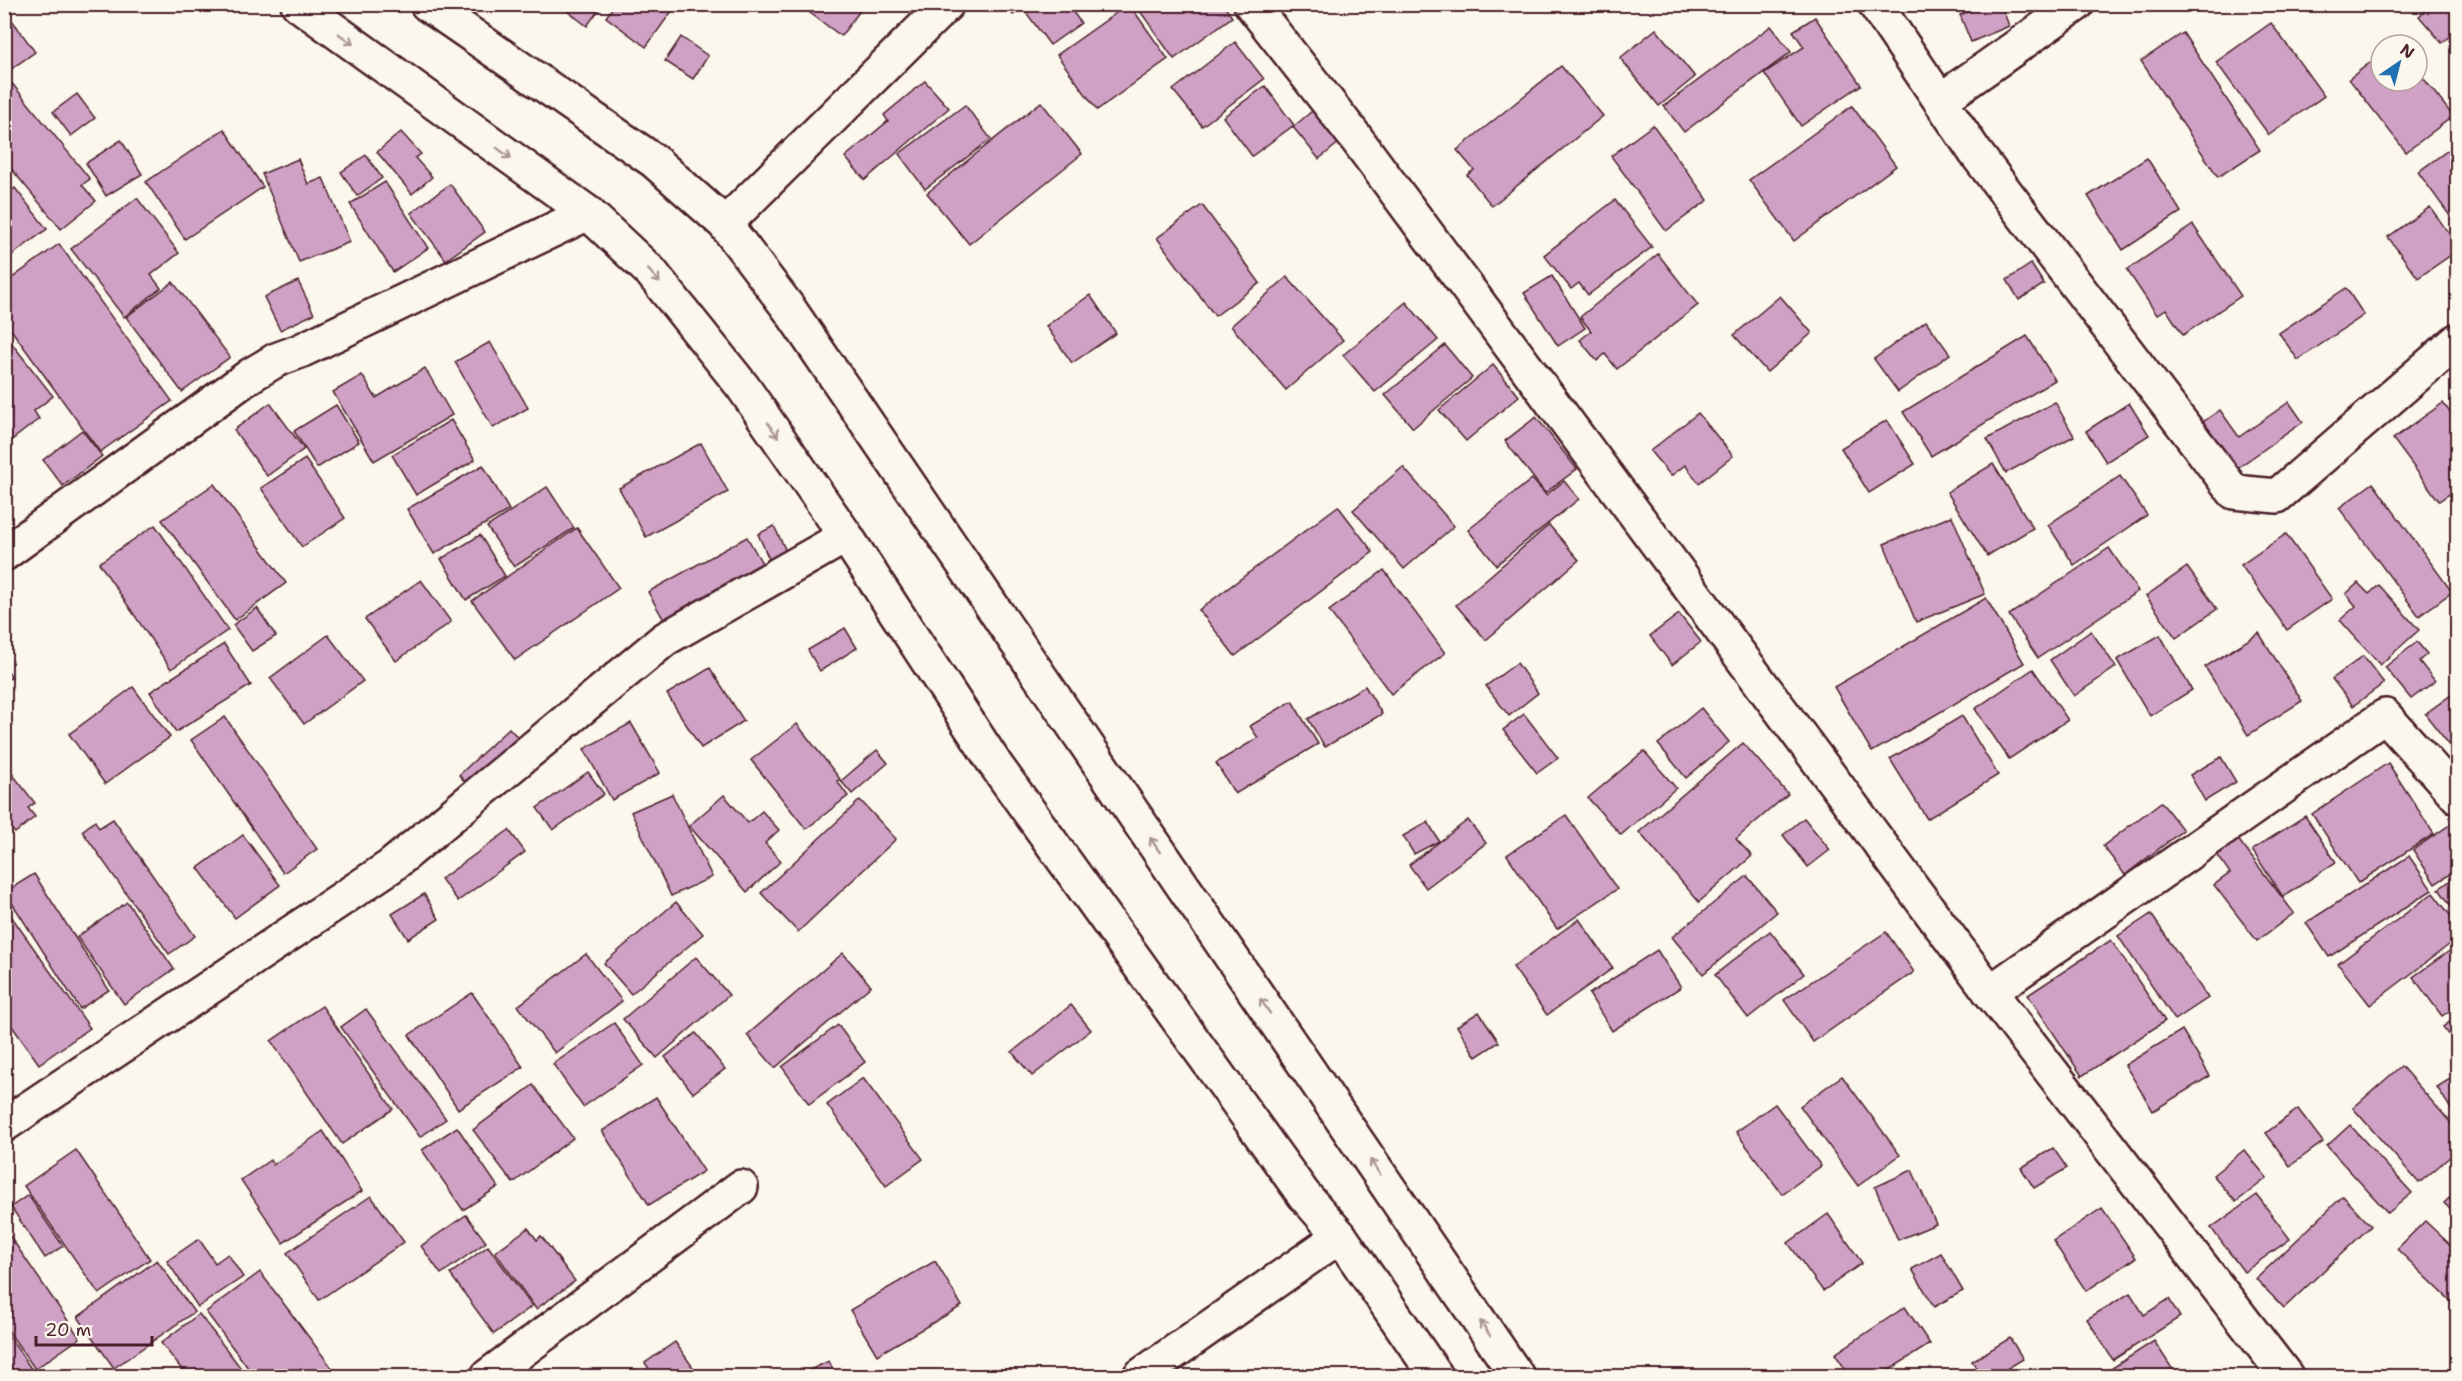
<svg xmlns="http://www.w3.org/2000/svg" width="2462" height="1381" viewBox="0 0 2462 1381" font-family="'Shantell Sans',sans-serif">
	<rect width="100%" height="100%" fill="#fbf7ec"/>
	<filter id="ink" filterUnits="userSpaceOnUse"><feTurbulence type="fractalNoise" baseFrequency=".0167" numOctaves="2"/><feDisplacementMap in="SourceGraphic" scale="12" xChannelSelector="R" yChannelSelector="G"/><feConvolveMatrix kernelMatrix="1 2 1 2 8 2 1 2 1" color-interpolation-filters="sRGB"/></filter>
	<g filter="url(#ink)">
		<!-- building -->
		<g fill="#cfa2c5" stroke="#4a1f2b" stroke-width="1.5">
			<path d="M558,4H603L587,26Z"/>
			<path d="M615,4H677L646,47L606,17Z"/>
			<path d="M798,4H865L841,36Z"/>
			<path d="M1006,4H1067L1081,23L1050,45L1023,8L1013,15Z"/>
			<path d="M1129,4L1168,59L1097,110L1057,55Z"/>
			<path d="M1135,4H1223L1232,17L1174,59Z"/>
			<path d="M1436,4H1454L1443,13Z"/>
			<path d="M1987,4H2001L2009,26L1971,42L1960,15Z"/>
			<path d="M2433,4H2454L2458,8V30L2442,43L2419,16Z"/>
			<path d="M7,13L35,52L4,74V15Z"/>
			<path d="M1815,17L1861,85L1801,126L1764,73L1804,47L1793,31Z"/>
			<path d="M2271,23L2324,96L2269,135L2216,62Z"/>
			<path d="M1771,26L1791,52L1684,132L1664,106Z"/>
			<path d="M1656,29L1695,77L1659,106L1620,58Z"/>
			<path d="M2183,33L2260,150L2218,177L2141,61Z"/>
			<path d="M681,37L708,56L693,79L665,61Z"/>
			<path d="M1235,42L1264,79L1202,126L1173,90Z"/>
			<path d="M2381,54V81H2417V70L2453,116L2406,152L2349,79Z"/>
			<path d="M1561,66L1603,116L1492,206L1467,175L1474,170L1457,150Z"/>
			<path d="M10,81L90,179L82,185L96,201L61,229L4,160V86Z"/>
			<path d="M925,81L949,108L865,180L845,157L888,121L884,115Z"/>
			<path d="M1265,86L1294,125L1252,156L1223,117Z"/>
			<path d="M77,94L95,118L71,136L53,112Z"/>
			<path d="M1041,102L1082,154L969,244L927,193Z"/>
			<path d="M965,105L991,139L925,189L899,154Z"/>
			<path d="M1318,106L1345,138L1319,159L1293,127Z"/>
			<path d="M1852,106L1896,166L1794,241L1749,180Z"/>
			<path d="M1653,125L1708,200L1666,231L1611,156Z"/>
			<path d="M224,129L263,187L185,239L146,182Z"/>
			<path d="M401,132L421,154L415,158L432,177L412,194L377,152Z"/>
			<path d="M121,140L142,174L106,196L86,163Z"/>
			<path d="M2458,143V227L2418,172Z"/>
			<path d="M366,155L382,178L357,196L341,172Z"/>
			<path d="M2147,158L2181,212L2123,250L2088,196Z"/>
			<path d="M298,159L308,184L323,178L350,242L299,262L262,174Z"/>
			<path d="M385,182L428,248L393,272L350,204Z"/>
			<path d="M450,184L485,232L446,260L411,213Z"/>
			<path d="M15,188L47,229L4,261V196Z"/>
			<path d="M137,198L179,253L151,275L161,288L124,317L71,249Z"/>
			<path d="M1615,200L1652,247L1588,295L1579,283L1571,289L1544,255Z"/>
			<path d="M1202,205L1260,283L1215,316L1157,238Z"/>
			<path d="M2430,207L2458,246V250L2418,278L2388,237Z"/>
			<path d="M2193,225L2241,296L2183,335L2166,309L2157,315L2127,270Z"/>
			<path d="M59,244L172,401L100,452L4,320V284Z"/>
			<path d="M1658,254L1698,305L1617,369L1605,354L1597,361L1580,340L1591,331L1580,317Z"/>
			<path d="M2031,264L2044,284L2019,300L2007,280Z"/>
			<path d="M1552,276L1585,328L1558,346L1524,293Z"/>
			<path d="M1287,277L1343,340L1286,390L1231,326Z"/>
			<path d="M298,281L314,314L280,330L264,297Z"/>
			<path d="M173,282L230,357L182,392L126,317Z"/>
			<path d="M2346,288L2364,315L2298,360L2279,333Z"/>
			<path d="M1090,295L1116,333L1072,363L1046,326Z"/>
			<path d="M1780,296L1812,333L1767,372L1734,335Z"/>
			<path d="M1406,302L1438,340L1375,392L1343,355Z"/>
			<path d="M1926,321L1950,354L1898,392L1874,359Z"/>
			<path d="M6,336L53,396L34,411L39,419L4,446Z"/>
			<path d="M2027,336L2055,380L1931,456L1903,412Z"/>
			<path d="M490,342L528,408L493,428L455,362Z"/>
			<path d="M1445,345L1472,378L1413,428L1385,395Z"/>
			<path d="M1493,365L1519,396L1466,441L1439,410Z"/>
			<path d="M425,368L452,415L374,461L333,392L362,375L376,398Z"/>
			<path d="M2055,402L2074,436L2006,473L1987,439Z"/>
			<path d="M2289,402L2303,422L2233,471L2200,424L2220,410L2239,437Z"/>
			<path d="M270,403L304,449L267,476L234,430Z"/>
			<path d="M2129,403L2149,435L2106,462L2086,431Z"/>
			<path d="M2443,403L2458,423V488L2439,501L2393,439Z"/>
			<path d="M336,405L359,442L317,468L294,431Z"/>
			<path d="M1698,413L1733,456L1699,483L1685,465L1671,476L1650,451Z"/>
			<path d="M1536,417L1577,469L1545,493L1505,441Z"/>
			<path d="M451,420L475,460L416,495L392,455Z"/>
			<path d="M1887,420L1915,464L1869,493L1841,448Z"/>
			<path d="M82,430L102,456L63,486L43,460Z"/>
			<path d="M701,443L728,492L646,537L619,488Z"/>
			<path d="M305,459L345,518L302,547L261,488Z"/>
			<path d="M1993,464L2033,528L1987,556L1947,492Z"/>
			<path d="M483,465L509,510L434,554L407,509Z"/>
			<path d="M1403,467L1454,526L1404,569L1353,510Z"/>
			<path d="M2120,476L2147,515L2074,565L2048,525Z"/>
			<path d="M1532,479L1546,495L1564,481L1579,499L1496,565L1468,530Z"/>
			<path d="M2373,483L2452,592L2419,616L2339,508Z"/>
			<path d="M214,484L286,583L235,620L162,520Z"/>
			<path d="M547,487L574,528L514,567L487,527Z"/>
			<path d="M1338,506L1373,552L1235,656L1199,610Z"/>
			<path d="M1952,516L1985,594L1916,622L1884,544Z"/>
			<path d="M155,525L228,630L171,669L99,563Z"/>
			<path d="M1549,525L1579,560L1486,640L1456,605Z"/>
			<path d="M774,526L786,551L769,559L758,534Z"/>
			<path d="M577,528L619,588L515,660L472,601Z"/>
			<path d="M2286,534L2332,599L2287,630L2241,565Z"/>
			<path d="M480,535L505,576L466,600L441,559Z"/>
			<path d="M747,537L763,565L664,620L648,592Z"/>
			<path d="M2109,548L2138,591L2038,658L2009,615Z"/>
			<path d="M2187,567L2217,609L2176,638L2146,596Z"/>
			<path d="M1384,570L1445,653L1391,694L1329,611Z"/>
			<path d="M421,580L451,622L396,661L365,619Z"/>
			<path d="M2358,583L2369,594L2379,585L2419,630L2380,665L2340,620L2356,606L2346,594Z"/>
			<path d="M1986,598L2024,663L1872,752L1834,687Z"/>
			<path d="M257,608L276,636L252,651L233,625Z"/>
			<path d="M1679,614L1701,642L1672,665L1650,636Z"/>
			<path d="M845,628L857,648L820,671L808,650Z"/>
			<path d="M2091,631L2116,667L2074,696L2050,660Z"/>
			<path d="M2259,633L2302,701L2248,735L2205,667Z"/>
			<path d="M328,635L363,681L304,724L270,678Z"/>
			<path d="M2160,635L2192,690L2150,716L2117,660Z"/>
			<path d="M2417,642L2427,654L2419,661L2435,681L2411,699L2385,667Z"/>
			<path d="M224,644L251,685L176,732L150,692Z"/>
			<path d="M2363,656L2384,683L2353,706L2332,679Z"/>
			<path d="M1517,663L1538,693L1509,716L1486,686Z"/>
			<path d="M4,665L12,677L4,682Z"/>
			<path d="M710,668L744,721L701,748L667,694Z"/>
			<path d="M2033,669L2068,720L2009,759L1975,709Z"/>
			<path d="M1365,686L1382,714L1325,747L1308,719Z"/>
			<path d="M133,687L170,737L105,784L69,734Z"/>
			<path d="M2458,690V751L2455,752L2425,714Z"/>
			<path d="M1292,701L1318,744L1235,794L1216,763L1258,738L1250,726Z"/>
			<path d="M1701,708L1729,742L1686,778L1658,744Z"/>
			<path d="M1524,714L1558,758L1537,773L1503,730Z"/>
			<path d="M1962,716L1998,775L1927,819L1890,759Z"/>
			<path d="M225,717L317,849L283,873L191,740Z"/>
			<path d="M631,723L660,773L612,800L584,749Z"/>
			<path d="M797,724L840,779L837,781L848,796L806,829L751,760Z"/>
			<path d="M509,728L526,746L475,793L459,775Z"/>
			<path d="M1743,743L1788,794L1736,839L1752,856L1699,902L1639,832Z"/>
			<path d="M877,750L888,763L852,794L841,781Z"/>
			<path d="M1644,751L1676,788L1621,835L1588,798Z"/>
			<path d="M2221,757L2236,782L2205,801L2190,775Z"/>
			<path d="M4,763L35,803L28,808L35,817L15,833L11,829L4,834Z"/>
			<path d="M2388,763L2434,834L2358,883L2312,814Z"/>
			<path d="M588,772L604,794L553,830L537,808Z"/>
			<path d="M672,794L712,877L671,896L631,812Z"/>
			<path d="M724,795L748,823L762,811L779,830L765,843L781,861L747,892L689,826Z"/>
			<path d="M860,800L896,839L798,932L761,893Z"/>
			<path d="M2161,802L2183,830L2125,875L2103,846Z"/>
			<path d="M1566,815L1617,889L1557,929L1507,855Z"/>
			<path d="M2305,816L2336,862L2283,897L2252,850Z"/>
			<path d="M1804,818L1830,850L1808,867L1783,835Z"/>
			<path d="M113,819L195,936L169,954L82,831L95,821L99,828Z"/>
			<path d="M1468,820L1486,843L1426,888L1409,865Z"/>
			<path d="M2457,820L2458,869L2435,884L2413,850Z"/>
			<path d="M1428,822L1439,841L1414,854L1403,836Z"/>
			<path d="M509,830L525,852L458,901L441,879Z"/>
			<path d="M243,835L280,885L235,918L198,868Z"/>
			<path d="M2237,838L2294,913L2257,941L2214,885L2230,873L2216,853Z"/>
			<path d="M2409,856L2432,890L2329,957L2306,923Z"/>
			<path d="M34,874L109,990L80,1009L5,892Z"/>
			<path d="M2458,875V908L2454,910L2439,889Z"/>
			<path d="M1747,876L1777,912L1703,974L1672,937Z"/>
			<path d="M2433,893L2458,925V938L2370,1005L2338,964Z"/>
			<path d="M424,894L439,919L408,939L392,914Z"/>
			<path d="M127,902L174,969L124,1004L77,937Z"/>
			<path d="M676,902L703,934L631,994L604,963Z"/>
			<path d="M4,906L90,1028L39,1064L4,1015Z"/>
			<path d="M2151,914L2208,998L2175,1020L2118,936Z"/>
			<path d="M1579,919L1613,968L1547,1015L1513,967Z"/>
			<path d="M1770,931L1804,974L1748,1018L1715,975Z"/>
			<path d="M1886,932L1914,972L1813,1042L1784,1000Z"/>
			<path d="M2111,940L2165,1021L2082,1076L2028,995Z"/>
			<path d="M2458,945V1005L2442,1016L2413,977Z"/>
			<path d="M1657,950L1681,987L1612,1031L1589,994Z"/>
			<path d="M843,953L871,986L775,1068L747,1035Z"/>
			<path d="M586,954L622,1001L555,1053L518,1006Z"/>
			<path d="M696,957L729,995L657,1058L623,1019Z"/>
			<path d="M472,993L523,1067L458,1109L409,1035Z"/>
			<path d="M1071,1005L1091,1030L1032,1076L1012,1052Z"/>
			<path d="M322,1006L393,1109L342,1144L271,1041Z"/>
			<path d="M366,1009L446,1119L420,1137L341,1027Z"/>
			<path d="M1479,1012L1499,1042L1476,1057L1457,1026Z"/>
			<path d="M2458,1016V1046L2443,1027Z"/>
			<path d="M614,1023L643,1065L583,1107L553,1064Z"/>
			<path d="M838,1025L865,1062L809,1104L782,1067Z"/>
			<path d="M2182,1030L2210,1076L2153,1111L2125,1065Z"/>
			<path d="M696,1033L725,1069L693,1093L665,1057Z"/>
			<path d="M2401,1066L2458,1131V1150L2419,1183L2353,1108Z"/>
			<path d="M2458,1074V1120L2437,1087Z"/>
			<path d="M1842,1076L1900,1155L1858,1186L1800,1106Z"/>
			<path d="M863,1078L923,1159L886,1186L827,1105Z"/>
			<path d="M533,1085L573,1138L513,1183L473,1130Z"/>
			<path d="M656,1097L704,1171L649,1205L602,1131Z"/>
			<path d="M1775,1104L1821,1166L1782,1194L1736,1132Z"/>
			<path d="M2298,1109L2323,1142L2290,1166L2266,1133Z"/>
			<path d="M2350,1125L2412,1193L2388,1213L2327,1146Z"/>
			<path d="M457,1127L498,1187L463,1210L422,1150Z"/>
			<path d="M323,1131L362,1191L283,1243L241,1180L270,1160L273,1165Z"/>
			<path d="M2053,1148L2067,1168L2034,1188L2021,1168Z"/>
			<path d="M76,1150L150,1259L99,1294L24,1186Z"/>
			<path d="M2244,1150L2267,1178L2236,1202L2213,1175Z"/>
			<path d="M1912,1170L1936,1224L1898,1240L1875,1187Z"/>
			<path d="M2458,1190V1217L2444,1203Z"/>
			<path d="M28,1195L63,1246L45,1258L11,1207Z"/>
			<path d="M2257,1195L2290,1239L2244,1272L2211,1228Z"/>
			<path d="M371,1196L404,1242L319,1300L287,1253Z"/>
			<path d="M2343,1196L2371,1226L2284,1308L2256,1279Z"/>
			<path d="M2102,1208L2136,1258L2086,1291L2053,1241Z"/>
			<path d="M1828,1214L1862,1263L1823,1291L1788,1243Z"/>
			<path d="M466,1215L486,1242L441,1274L421,1246Z"/>
			<path d="M2425,1221L2458,1252L2456,1306L2397,1249Z"/>
			<path d="M528,1228L537,1240L541,1236L575,1281L536,1309L495,1252Z"/>
			<path d="M5,1229L80,1338L35,1369L4,1325Z"/>
			<path d="M199,1239L215,1263L228,1254L243,1277L198,1307L167,1261Z"/>
			<path d="M488,1246L532,1306L494,1334L450,1274Z"/>
			<path d="M1941,1253L1963,1291L1934,1307L1912,1269Z"/>
			<path d="M157,1260L194,1312L114,1368L78,1317Z"/>
			<path d="M935,1261L962,1306L877,1355L850,1310Z"/>
			<path d="M260,1272L338,1376H254L206,1312Z"/>
			<path d="M2130,1293L2144,1315L2169,1299L2180,1317L2113,1360L2087,1319Z"/>
			<path d="M1905,1307L1930,1344L1880,1376H1850L1835,1354Z"/>
			<path d="M199,1314L247,1376H187L161,1343Z"/>
			<path d="M4,1329L36,1376H4Z"/>
			<path d="M2010,1338L2023,1359L1995,1376H1982L1972,1361Z"/>
			<path d="M2154,1341L2177,1376H2100Z"/>
			<path d="M675,1342L699,1376H654L645,1363Z"/>
			<path d="M829,1361L836,1376H797Z"/>
		</g>
		<g fill="none" stroke-linecap="round" stroke-linejoin="round">
			<!-- minor casing -->
			<g stroke="#4a1f2b" stroke-width="38">
				<g id="minor">
					<path d="M298,4L588,213L651,272L743,387L846,536L995,764L1304,1195L1340,1236L1436,1376"/>
					<path d="M427,4L654,161L725,224L790,310L1517,1376"/>
					<path d="M1251,4L1356,138L1990,992L2286,1376"/>
					<path d="M1875,4L1975,152L2234,492L2277,496L2458,340"/>
					<path d="M1941,100L2077,4"/>
					<path d="M725,224L947,4"/>
					<path d="M4,554L251,375L276,360L300,351L588,213"/>
					<path d="M1990,992L2385,716L2458,797"/>
					<path d="M4,1125L391,866L665,639L846,536"/>
					<path d="M488,1376L741,1187"/>
					<path d="M1140,1376L1340,1236"/>
				</g>
			</g>
			<!-- minor -->
			<use href="#minor" stroke="#fbf7ec" stroke-width="33"/>
		</g>
		<!-- one-way arrows -->
		<defs><path id="oneway-shaft" d="M-6 0H5M1.5-3L5.5 0L1.5 3" fill="none" stroke-width="1.6" stroke-linecap="round" stroke-linejoin="round" transform="scale(1.5)"/></defs>
		<g stroke="#ab9695">
			<use href="#oneway-shaft" transform="translate(346 39) rotate(36)"/>
			<use href="#oneway-shaft" transform="translate(504 153) rotate(36)"/>
			<use href="#oneway-shaft" transform="translate(654 276) rotate(49)"/>
			<use href="#oneway-shaft" transform="translate(773 430) rotate(55)"/>
			<use href="#oneway-shaft" transform="translate(1155 845) rotate(-124)"/>
			<use href="#oneway-shaft" transform="translate(1265 1006) rotate(-124)"/>
			<use href="#oneway-shaft" transform="translate(1375 1167) rotate(-124)"/>
			<use href="#oneway-shaft" transform="translate(1485 1328) rotate(-124)"/>
		</g>
	</g>
	<!-- margin -->
	<rect width="2462" height="1381" fill="none" stroke="#fbf7ec" stroke-width="24"/>
	<rect x="12" y="12" width="2438" height="1357" fill="none" stroke="#4a1f2b" stroke-width="2" filter="url(#ink)"/>
	<!-- north arrow -->
	<g transform="translate(2399 63) rotate(35)"><circle r="28" fill="#fbf7ec" stroke="#b4a19f" stroke-width="1.5"/>
	<path d="M0-4.5L10 22L0 15L-10 22Z" fill="#1f6fb2"/>
	<text y="-9" font-size="16" font-weight="bold" text-anchor="middle" fill="#4a1f2b">N</text>
	</g>
	<!-- scale -->
	<path d="M36 1336v9h116v-9" fill="none" stroke="#4a1f2b" stroke-width="3"/>
	<text x="45" y="1336" font-size="18" fill="#4a1f2b" stroke="#fbf7ec" stroke-width="4.5" paint-order="stroke">20 m</text>
</svg>
